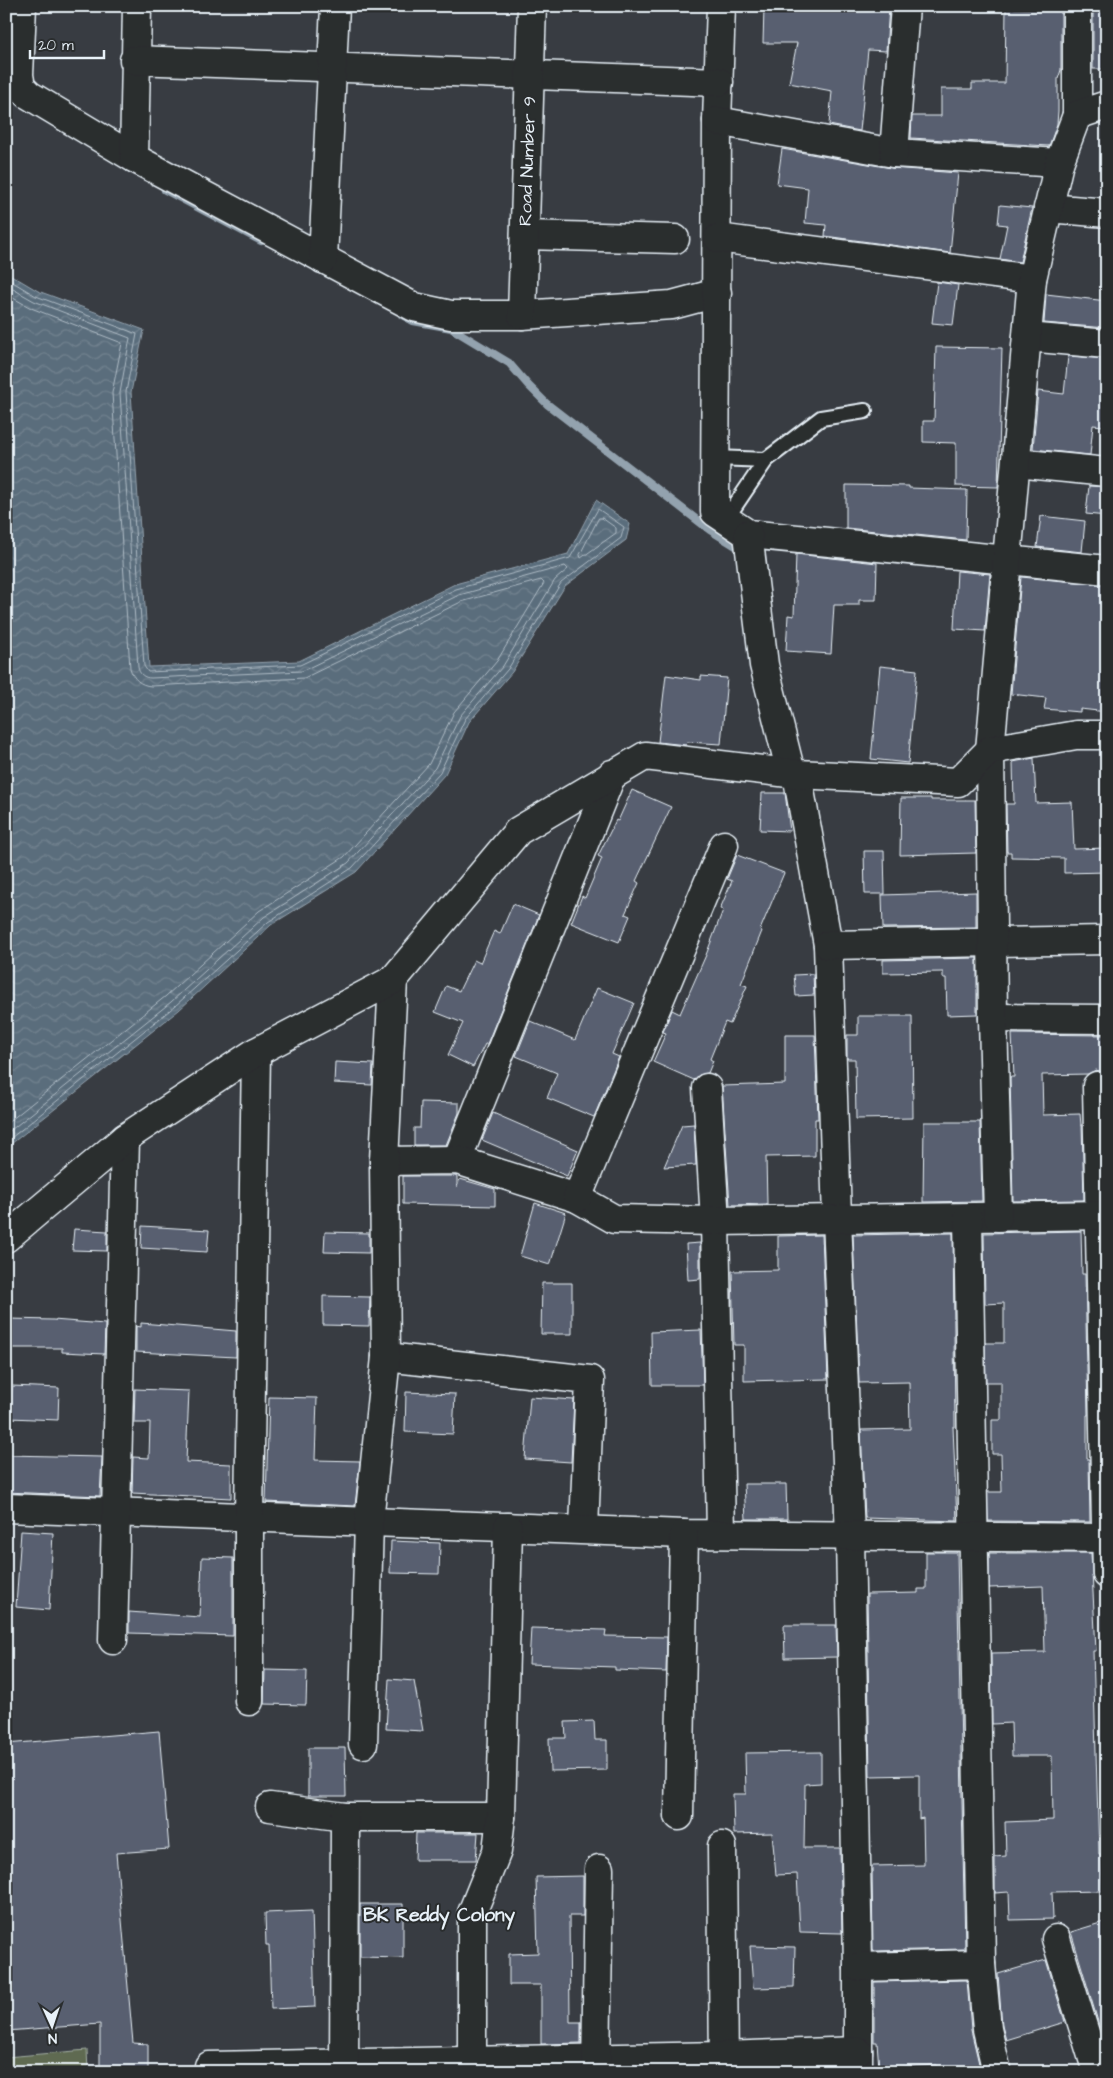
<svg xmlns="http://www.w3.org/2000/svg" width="1113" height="2078" viewBox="0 0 1113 2078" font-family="'Architects Daughter',sans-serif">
	<defs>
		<pattern id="water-waves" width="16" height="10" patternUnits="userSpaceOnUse" patternTransform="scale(1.25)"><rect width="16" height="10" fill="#5a6d7c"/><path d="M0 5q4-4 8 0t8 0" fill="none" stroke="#72828f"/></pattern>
	</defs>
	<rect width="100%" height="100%" fill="#383c42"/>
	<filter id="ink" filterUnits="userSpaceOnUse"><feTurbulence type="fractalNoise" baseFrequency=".02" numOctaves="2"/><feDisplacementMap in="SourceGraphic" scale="10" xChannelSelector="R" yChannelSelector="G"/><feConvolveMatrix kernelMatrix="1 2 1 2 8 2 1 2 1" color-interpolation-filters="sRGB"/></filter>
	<g filter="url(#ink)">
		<!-- green -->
		<path fill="#5e6a51" stroke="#a3aea4" d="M87,2050L88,2072H6V2057Z"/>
		<!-- water -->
		<path fill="url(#water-waves)" stroke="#93a2ae" d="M6,272L38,291L144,330L131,392L149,667L299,661L455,584L568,554L596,500L630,524L626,540L565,586L512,672L469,722L445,774L356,872L271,925L179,1010L6,1148Z"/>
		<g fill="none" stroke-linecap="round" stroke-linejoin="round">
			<!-- shore -->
			<g stroke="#afbcc6" stroke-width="1">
				<path d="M6,278L36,296L137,334L126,392L144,666L148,672L300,665L456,589L570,558L598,509L624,527L621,538L561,583L508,669L465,719L440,772L352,868L268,922L175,1006L6,1142"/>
				<path d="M6,285L34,301L130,338L120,393L138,667C139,674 144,678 151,678L302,671L459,595L565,566L568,569L555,580L503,666L460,716L435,768L348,863L264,917L171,1002L6,1134"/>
				<path d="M6,294L31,308L122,343L112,393L130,668C133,679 140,685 151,686L304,678L461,602L541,580L544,583L497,661L454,712L429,764L344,857L259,911L166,996L6,1124"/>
				<path d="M599,518H602L616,528V533L581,558L580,555Z"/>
			</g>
			<!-- stream -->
			<g stroke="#93a2ae" stroke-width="8">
				<path d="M165,190L261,241"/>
				<path d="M402,315L413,321L451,328L509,363L528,385L547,404L710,530L744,551"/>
			</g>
		</g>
		<!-- building -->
		<g fill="#585e6f" stroke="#e8f1f8">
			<path d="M810,6H889L886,51L868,50L860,131L829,125L832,91L789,83L797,43H763L764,8L810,10Z"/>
			<path d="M1006,8L1061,10V70L1058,79V111L1057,124L1049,146L911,138L912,116H941V89H972V83H1005Z"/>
			<rect x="1093" y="10" width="14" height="59"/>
			<path d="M782,149L891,168L958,173L950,253L825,236L826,225L805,223L808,188L777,184Z"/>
			<path d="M1000,205L1032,208L1020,262L1000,259L1007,225L998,224Z"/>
			<path d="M937,282L958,285L953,325L932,323Z"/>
			<path d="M1046,294L1107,301V328L1044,323Z"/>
			<path d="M936,347L1002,348L998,487L956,486V443L923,442V421H934Z"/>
			<path d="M1068,356L1107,359L1103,398H1107L1104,426L1093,425L1090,455L1033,449L1038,391L1064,394Z"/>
			<path d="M846,485L909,486V488L967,490L966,540L846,528Z"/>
			<path d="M1089,486L1107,487V516L1086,514Z"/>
			<path d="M1041,516L1085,521L1082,552L1037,547Z"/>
			<path d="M796,554L877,563L876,600H859V605H834L831,654L786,651L788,615L794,616Z"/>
			<path d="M957,571L990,574L985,631L954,629Z"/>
			<path d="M1021,577L1107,585V712L1080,709V712L1044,709L1046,698L1011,694Z"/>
			<path d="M880,666L917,670L908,763L871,759Z"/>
			<path d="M666,675L701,680V676L727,678L721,744L687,742L686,745L658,742Z"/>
			<path d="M1034,758L1036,803L1072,802L1074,849L1107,848V872L1064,873V858L1011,857V852H1007L1006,804H1014L1013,762Z"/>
			<path d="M632,790L671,807L636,881L639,883L625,914L630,916L619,942L571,923L582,896L585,898L602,858L598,856L616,820L618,821Z"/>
			<path d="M762,793H785L790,831L760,830Z"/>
			<path d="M901,798H931V800H975L976,853L900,855Z"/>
			<path d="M864,851H884L885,894H865Z"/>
			<path d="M737,855L784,873L760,930L762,931L741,984L747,986L730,1024L725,1022L710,1059L713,1061L708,1073L699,1075L694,1080L653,1062L666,1033L663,1032L672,1010L680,1014L706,955L723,910L720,909L732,881L727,879Z"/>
			<path d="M976,892V927L883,928L882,895Z"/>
			<path d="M513,904L539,915L487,1044H485L473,1067L448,1055L463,1023L435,1012L446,986L459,991L474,960L480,963L494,931L500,934Z"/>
			<path d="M977,958V1014L947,1015L946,978H943V972L883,973V960Z"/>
			<path d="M813,974L814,995L796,996L794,975Z"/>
			<path d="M597,988L634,1003L612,1054L619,1057L594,1117L547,1098L557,1073L516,1056L530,1021L575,1040Z"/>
			<path d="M858,1016H912L913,1118L856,1119L855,1059H847V1035H858Z"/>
			<path d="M1012,1034L1105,1035L1107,1073L1096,1070L1088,1074L1042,1075L1043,1115L1080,1114L1081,1125H1082L1084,1200L1013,1201L1010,1077H1014Z"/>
			<path d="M785,1035H815L818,1119H815V1156L766,1157L767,1204L730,1205L722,1086L785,1084Z"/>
			<path d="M335,1062L373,1064L372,1085L334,1083Z"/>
			<path d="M421,1102L459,1103V1113L446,1145H414V1128H420Z"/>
			<path d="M493,1113L578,1150L567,1176L482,1140Z"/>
			<path d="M924,1122H980L982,1201L923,1202Z"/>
			<path d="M694,1124L696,1165L664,1167L682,1125Z"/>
			<path d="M403,1176H455L457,1177V1187L460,1179L495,1189V1206L403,1204Z"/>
			<path d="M535,1203L566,1213L550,1265L520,1256Z"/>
			<path d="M142,1226L209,1230L207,1252L141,1248Z"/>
			<path d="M74,1229L107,1231V1251L72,1250Z"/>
			<path d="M1081,1231L1082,1274H1085L1088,1415H1087V1459H1089L1090,1522L988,1521L987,1492H1002L1001,1454H992V1420H1001V1382H986L985,1343H1004V1303L985,1304L984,1233Z"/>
			<path d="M325,1232L369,1233V1253L324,1252Z"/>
			<path d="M953,1233L955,1427H953L957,1521L865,1518L861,1430L910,1429L909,1382L859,1383L853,1235Z"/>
			<path d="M822,1235L828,1379L744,1381V1345H734L732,1271L778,1270V1236Z"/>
			<path d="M700,1243V1279L688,1280L686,1244Z"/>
			<path d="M542,1283H572V1334H541Z"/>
			<path d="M323,1296L370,1297L369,1326L323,1325Z"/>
			<path d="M9,1319L53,1320L105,1324L104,1354L62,1352V1348H9Z"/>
			<path d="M141,1323L236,1331V1357L136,1352V1326L141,1327Z"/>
			<path d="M701,1330L703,1385H652L651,1332Z"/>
			<path d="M12,1386L59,1388L58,1420L10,1418Z"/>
			<path d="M135,1389L189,1391L186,1462L231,1464V1498L132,1493L133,1457L149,1458L150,1423H134Z"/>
			<path d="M406,1392L455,1394L453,1434L405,1432Z"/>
			<path d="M269,1397L317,1398L315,1460L360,1461L355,1506L266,1502Z"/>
			<path d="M530,1397L574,1400L571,1462L525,1459Z"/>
			<path d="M6,1455L102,1457L100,1496L6,1492Z"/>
			<path d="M744,1484H786L787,1519H746Z"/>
			<path d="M21,1531L53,1533L49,1610L16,1607Z"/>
			<path d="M391,1541L440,1543L439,1574L390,1573Z"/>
			<path d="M926,1552H957L965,1949L873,1951L872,1866L924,1865L923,1818L919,1819V1775L870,1776L867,1594L918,1593V1589H926Z"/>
			<path d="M989,1553H1091L1096,1651H1093L1099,1855H1101L1102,1891L1052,1892L1053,1919L1010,1920L1009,1892L995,1893V1857L1006,1856L1005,1822L1053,1820L1052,1756H1012L1011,1723L992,1724L991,1653L1045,1652L1043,1586L989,1588Z"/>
			<path d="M202,1557L233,1558V1636L129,1633V1612L200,1617Z"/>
			<path d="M784,1625H836L837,1657L785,1658Z"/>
			<path d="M531,1628L606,1630L605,1636L667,1637L666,1672L615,1670V1667L529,1664Z"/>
			<path d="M265,1670L307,1671L306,1705L264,1704Z"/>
			<path d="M389,1679L414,1681L423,1731L386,1729Z"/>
			<path d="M594,1721L595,1740H607V1770L550,1771L549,1738H566L565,1722Z"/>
			<path d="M159,1731L169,1849L116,1853L133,2043L148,2044V2072H100V2024L6,2031V1744Z"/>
			<path d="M308,1748H345L346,1796H308Z"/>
			<path d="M821,1752V1783L805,1784L804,1848H840L842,1933L800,1932L797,1874L776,1875L772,1833L734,1834L733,1794H746L745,1753Z"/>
			<path d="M416,1833H478L476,1860H415Z"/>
			<path d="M583,1876V1916H569L570,2022H581V2043L541,2044V1985H509V1954L538,1953L536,1877Z"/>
			<path d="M360,1904H403V1958L360,1957Z"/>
			<path d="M312,1911L315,2007L271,2009L269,1945H266L265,1913Z"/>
			<path d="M1107,1921V2048H1106L1071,1932Z"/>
			<path d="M750,1946L795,1947L794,1987L753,1988Z"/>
			<path d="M1046,1960L1065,2022L1006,2040L1002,2026L998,1974Z"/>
			<path d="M967,1980L971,2030L981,2072H939L937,2065L879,2068L877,2042H874V1982Z"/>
		</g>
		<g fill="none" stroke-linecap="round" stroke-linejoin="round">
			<!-- service casing -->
			<g stroke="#e8f1f8" stroke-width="18">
				<g id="service">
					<path d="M716,458L766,460"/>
					<path d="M726,519L766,460L821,418L865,411"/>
				</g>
			</g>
			<!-- minor casing -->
			<g stroke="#e8f1f8" stroke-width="31">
				<g id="minor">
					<path d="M22,6L19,75L21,87L29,95L134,158"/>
					<path d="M137,6L134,158L414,307L451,315H522L672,305L717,293"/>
					<path d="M721,6L717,121L715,512L748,534L1107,570"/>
					<path d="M1077,6V115"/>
					<path d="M134,60L719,82"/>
					<path d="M717,121L894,153L1059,163"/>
					<path d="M894,153L905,6"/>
					<path d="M1048,208L1107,213"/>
					<path d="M525,235L675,239"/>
					<path d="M718,238L1032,279"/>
					<path d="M323,259L335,6"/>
					<path d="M522,315L532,6"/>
					<path d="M1027,337L1107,344"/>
					<path d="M1016,463L1107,472"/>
					<path d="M748,534L764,665L791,773"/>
					<path d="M797,774L828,945L837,1218L850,1536L858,1967V2072"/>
					<path d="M828,945L1107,940"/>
					<path d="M993,1018L1107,1019"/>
					<path d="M1097,1086L1107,1574"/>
					<path d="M707,1088L715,1221L721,1533"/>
					<path d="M457,1160L612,774"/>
					<path d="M384,1161L457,1160L577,1198L614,1219L715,1221L1107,1215"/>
					<path d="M577,1198L724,845"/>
					<path d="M998,1217L993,1018L990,750L1032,279L1059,163L1077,115L1107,105"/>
					<path d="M968,1218C970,1466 977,1715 981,1964"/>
					<path d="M386,1357L590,1380L584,1529"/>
					<path d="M6,1508L684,1534L1107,1538"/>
					<path d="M113,1640L125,1138"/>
					<path d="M249,1701V1516L256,1052"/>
					<path d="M363,1744L369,1521L386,1357L384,1161L393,980"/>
					<path d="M270,1807L345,1817H501"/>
					<path d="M679,1816L684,1534"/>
					<path d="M722,1846L724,2072"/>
					<path d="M1056,1939L1097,2072"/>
					<path d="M858,1967L981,1964L987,2029L997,2072"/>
					<path d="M209,2072V2066L724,2056L858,2051"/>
					<path d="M344,2072L345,1817"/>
					<path d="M472,2072V1913L497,1851L501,1817L508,1527"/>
					<path d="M596,2072L599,1869"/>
				</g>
			</g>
			<!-- tertiary casing -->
			<g stroke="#e8f1f8" stroke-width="31">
				<path id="tertiary" d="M6,1238L125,1138L256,1052L393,980L518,831L645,756L797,774L958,782L990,750L1076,735H1107"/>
			</g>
			<!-- service -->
			<use href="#service" stroke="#2a2d2e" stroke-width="14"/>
			<!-- minor -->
			<use href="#minor" stroke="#2a2d2e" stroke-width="28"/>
			<!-- tertiary -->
			<use href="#tertiary" stroke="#2a2d2e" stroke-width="28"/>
		</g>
	</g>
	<g text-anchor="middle" stroke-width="4" stroke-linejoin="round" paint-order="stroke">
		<!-- street labels -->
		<g font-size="18" fill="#e8f1f8" stroke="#2a2d2e">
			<text transform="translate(527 161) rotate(-88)" y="6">Road Number 9</text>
		</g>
		<!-- neighbourhood labels -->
		<g font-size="19" font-weight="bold" fill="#e8f1f8" stroke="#2a2d2e">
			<text x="439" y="1921">BK Reddy Colony</text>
		</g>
	</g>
	<!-- margin -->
	<rect width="1113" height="2078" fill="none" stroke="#2a2d2e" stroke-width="25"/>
	<rect x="12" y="12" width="1088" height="2053" fill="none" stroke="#e8f1f8" stroke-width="2" filter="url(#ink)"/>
	<!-- north arrow -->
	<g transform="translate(52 2026) rotate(177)" stroke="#2a2d2e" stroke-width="4" paint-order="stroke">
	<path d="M0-4L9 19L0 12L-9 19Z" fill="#e8f1f8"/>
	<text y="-8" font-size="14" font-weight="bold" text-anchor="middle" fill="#e8f1f8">N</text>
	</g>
	<!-- scale -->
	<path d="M30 50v8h74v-8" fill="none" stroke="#e8f1f8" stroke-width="2.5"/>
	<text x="38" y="50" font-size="15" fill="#e8f1f8" stroke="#2a2d2e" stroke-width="4" paint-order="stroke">20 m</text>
</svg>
